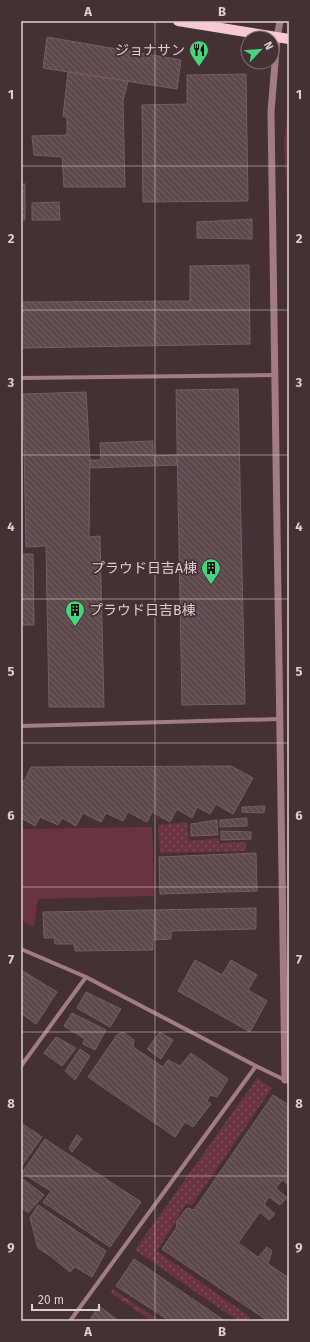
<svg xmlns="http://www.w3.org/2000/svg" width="310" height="1342" viewBox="0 0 310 1342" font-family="'Fira Sans','Noto Sans JP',sans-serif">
	<defs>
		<pattern id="grass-dots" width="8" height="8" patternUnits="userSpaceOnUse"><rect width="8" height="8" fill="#6a3344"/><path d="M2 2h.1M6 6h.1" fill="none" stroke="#7f505e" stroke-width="1.8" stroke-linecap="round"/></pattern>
		<pattern id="forest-crowns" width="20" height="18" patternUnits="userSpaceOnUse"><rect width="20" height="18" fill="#6a3344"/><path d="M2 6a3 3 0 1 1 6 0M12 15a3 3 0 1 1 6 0" fill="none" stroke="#7f505e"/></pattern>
		<pattern id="building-back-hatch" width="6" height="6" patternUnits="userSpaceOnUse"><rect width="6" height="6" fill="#5f484e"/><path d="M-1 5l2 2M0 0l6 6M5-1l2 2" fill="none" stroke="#766167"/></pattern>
	</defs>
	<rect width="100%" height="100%" fill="#453035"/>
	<!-- grass -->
	<g fill="url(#grass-dots)">
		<path d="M187,822L189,841L218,838L219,843L246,842V851L160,853L158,825Z"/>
		<path d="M257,1078L272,1088L192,1205L186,1204L157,1251L250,1317L248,1321H238L135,1250Z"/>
	</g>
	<!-- forest -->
	<path fill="url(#forest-crowns)" d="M112,1289L161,1321H152L111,1293Z"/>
	<!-- green -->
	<g fill="#6a3344">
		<path d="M289,100V247L284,142Z"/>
		<path d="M152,827L154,896L38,899L34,927L21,920V829Z"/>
	</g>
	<!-- building -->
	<g fill="url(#building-back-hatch)" stroke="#755d63">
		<path d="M47,37L181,60L177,89L43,68Z"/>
		<path d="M68,72L128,81L123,101L125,187H64L62,157L34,155L32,136L67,135V118L63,116Z"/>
		<path d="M246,74L248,201L143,202L142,105L187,104V75Z"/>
		<rect x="21" y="184" width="4" height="36"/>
		<path d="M59,202L60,220H32V203Z"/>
		<path d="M252,219V239L197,238V222Z"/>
		<path d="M249,265L250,344L21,348V302L190,301V266Z"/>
		<path d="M238,389L245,704L182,705L176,390Z"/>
		<path d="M86,392L90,460L89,537L100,536L104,707H49L46,546L26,547L23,394Z"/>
		<path d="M153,441V456L176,455L177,465L90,468V460H101L100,443Z"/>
		<path d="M21,554H33L34,625H21Z"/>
		<path d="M231,766L253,778L233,814L216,804L210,814L197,807L192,818L177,809L170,822L152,812L147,822L128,812L123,821L106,813L101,822L83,813L76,826L62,818L58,825L40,817L35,826L21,818V780L24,781L31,767Z"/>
		<path d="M265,806L264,813L242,812V807Z"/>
		<path d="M247,818V826L220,827V820Z"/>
		<path d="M217,820L218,835L191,836V824Z"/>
		<path d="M221,831L251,832V839L221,840Z"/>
		<path d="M256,853L257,891L160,894L159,857Z"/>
		<path d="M256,908V929L171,931V939L153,940V950L75,951L74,944H55L54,938H44L43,912Z"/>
		<path d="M195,960L222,975L231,960L257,975L248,990L267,1001L250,1032L178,991Z"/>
		<path d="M21,970L57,992L36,1024L21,1013Z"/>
		<path d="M86,992L121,1009L110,1027L77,1008Z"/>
		<path d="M72,1013L106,1030L95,1050L83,1044L85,1039L64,1026Z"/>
		<path d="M123,1032L134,1040L133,1047L163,1067L168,1060L180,1066L191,1053L228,1079L217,1097L210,1095L207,1101L211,1104L193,1127L185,1122L175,1137L88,1077L117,1035Z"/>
		<path d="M160,1032L173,1040L161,1059L147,1049Z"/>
		<path d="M56,1037L76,1048L62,1066L44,1053Z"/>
		<path d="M80,1049L90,1056L75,1080L65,1071Z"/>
		<path d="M273,1095L289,1105V1170L287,1173L289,1175V1185L282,1180L276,1188L287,1198L280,1205L269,1197L264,1204L275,1214L269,1220L260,1212L238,1243L258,1257L267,1247L272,1251L268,1264L289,1278V1321H268L162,1249L177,1227L176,1222L187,1208L194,1210Z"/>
		<path d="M21,1123L42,1137L21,1167Z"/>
		<path d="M77,1135L82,1139L72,1152L69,1148Z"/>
		<path d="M45,1139L141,1202L110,1247L43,1202L51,1191L22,1173Z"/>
		<path d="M23,1179L44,1195L28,1213L21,1207V1182Z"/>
		<path d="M38,1205L106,1251L92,1277L75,1267L70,1272L49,1255L38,1248L30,1218Z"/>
		<path d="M134,1259L225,1321H170L116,1286Z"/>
		<path d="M99,1306L119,1321H89Z"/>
	</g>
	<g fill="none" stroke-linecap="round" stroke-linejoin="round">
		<!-- minor -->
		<g stroke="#a17c85" stroke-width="4">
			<path d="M21,378L275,375"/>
			<path d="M21,726L279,719"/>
			<path d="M21,949L86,977L256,1066L289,1082"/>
			<path d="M21,1066L86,977"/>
			<path d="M70,1321L256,1066"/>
		</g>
		<!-- tertiary -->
		<path stroke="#a17c85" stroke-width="7" d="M280,21L277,38L271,112L285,1080"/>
		<!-- primary -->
		<path stroke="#f7c9d4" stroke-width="10" d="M178,21L289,39"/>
	</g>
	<!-- grid -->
	<path fill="none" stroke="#ddcfd2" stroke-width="1" stroke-opacity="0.55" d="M155,21V1321M21,166H289M21,310H289M21,455H289M21,599H289M21,743H289M21,887H289M21,1032H289M21,1176H289"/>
	<!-- icons -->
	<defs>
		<g id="restaurant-pin" transform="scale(1)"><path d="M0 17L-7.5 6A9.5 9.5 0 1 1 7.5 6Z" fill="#42d77b" stroke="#453035"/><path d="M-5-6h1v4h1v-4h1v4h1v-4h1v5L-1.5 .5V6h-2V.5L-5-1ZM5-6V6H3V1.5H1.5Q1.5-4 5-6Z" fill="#111"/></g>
		<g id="building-pin" transform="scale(1)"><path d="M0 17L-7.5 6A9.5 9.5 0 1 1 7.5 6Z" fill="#42d77b" stroke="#453035"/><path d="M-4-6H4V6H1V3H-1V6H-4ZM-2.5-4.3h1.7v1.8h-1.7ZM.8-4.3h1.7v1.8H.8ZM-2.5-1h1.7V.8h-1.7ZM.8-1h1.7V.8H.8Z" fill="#111"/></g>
	</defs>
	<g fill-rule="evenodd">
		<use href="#restaurant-pin" x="199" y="50"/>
		<use href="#building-pin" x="211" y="568"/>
		<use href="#building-pin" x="75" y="610"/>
	</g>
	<g text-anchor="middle" stroke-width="3.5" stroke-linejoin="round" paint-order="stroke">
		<!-- poi labels -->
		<g font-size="14" fill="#ddcfd2" stroke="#453035" text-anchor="end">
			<text x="185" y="55">ジョナサン</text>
			<text x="197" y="573">プラウド日吉A棟</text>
			<text x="89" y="615" text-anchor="start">プラウド日吉B棟</text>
		</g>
	</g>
	<!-- border -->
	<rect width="310" height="1342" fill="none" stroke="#453035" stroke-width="44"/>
	<!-- north arrow -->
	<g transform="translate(260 50) rotate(64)"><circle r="19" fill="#453035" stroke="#827074"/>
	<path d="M0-3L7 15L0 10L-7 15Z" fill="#42d77b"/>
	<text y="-6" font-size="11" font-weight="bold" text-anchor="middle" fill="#ddcfd2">N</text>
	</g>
	<!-- scale -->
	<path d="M32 1304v6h67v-6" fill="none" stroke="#ddcfd2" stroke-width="2"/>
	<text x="38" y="1304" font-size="12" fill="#ddcfd2" stroke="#453035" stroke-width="3" paint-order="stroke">20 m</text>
	<rect x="22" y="22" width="266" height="1298" fill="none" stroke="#ddcfd2" stroke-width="1.5"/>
	<g font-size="13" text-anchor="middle" font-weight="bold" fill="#ddcfd2">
		<text x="88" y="16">A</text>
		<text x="222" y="16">B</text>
		<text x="11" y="99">1</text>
		<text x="299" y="99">1</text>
		<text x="11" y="243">2</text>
		<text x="299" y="243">2</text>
		<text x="11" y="387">3</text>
		<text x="299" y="387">3</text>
		<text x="11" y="531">4</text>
		<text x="299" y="531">4</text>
		<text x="11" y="676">5</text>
		<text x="299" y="676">5</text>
		<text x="11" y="820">6</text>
		<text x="299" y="820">6</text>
		<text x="11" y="964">7</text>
		<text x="299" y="964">7</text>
		<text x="11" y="1108">8</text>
		<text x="299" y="1108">8</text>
		<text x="11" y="1252">9</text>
		<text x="299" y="1252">9</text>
		<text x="88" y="1336">A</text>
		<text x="222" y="1336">B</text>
	</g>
</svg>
